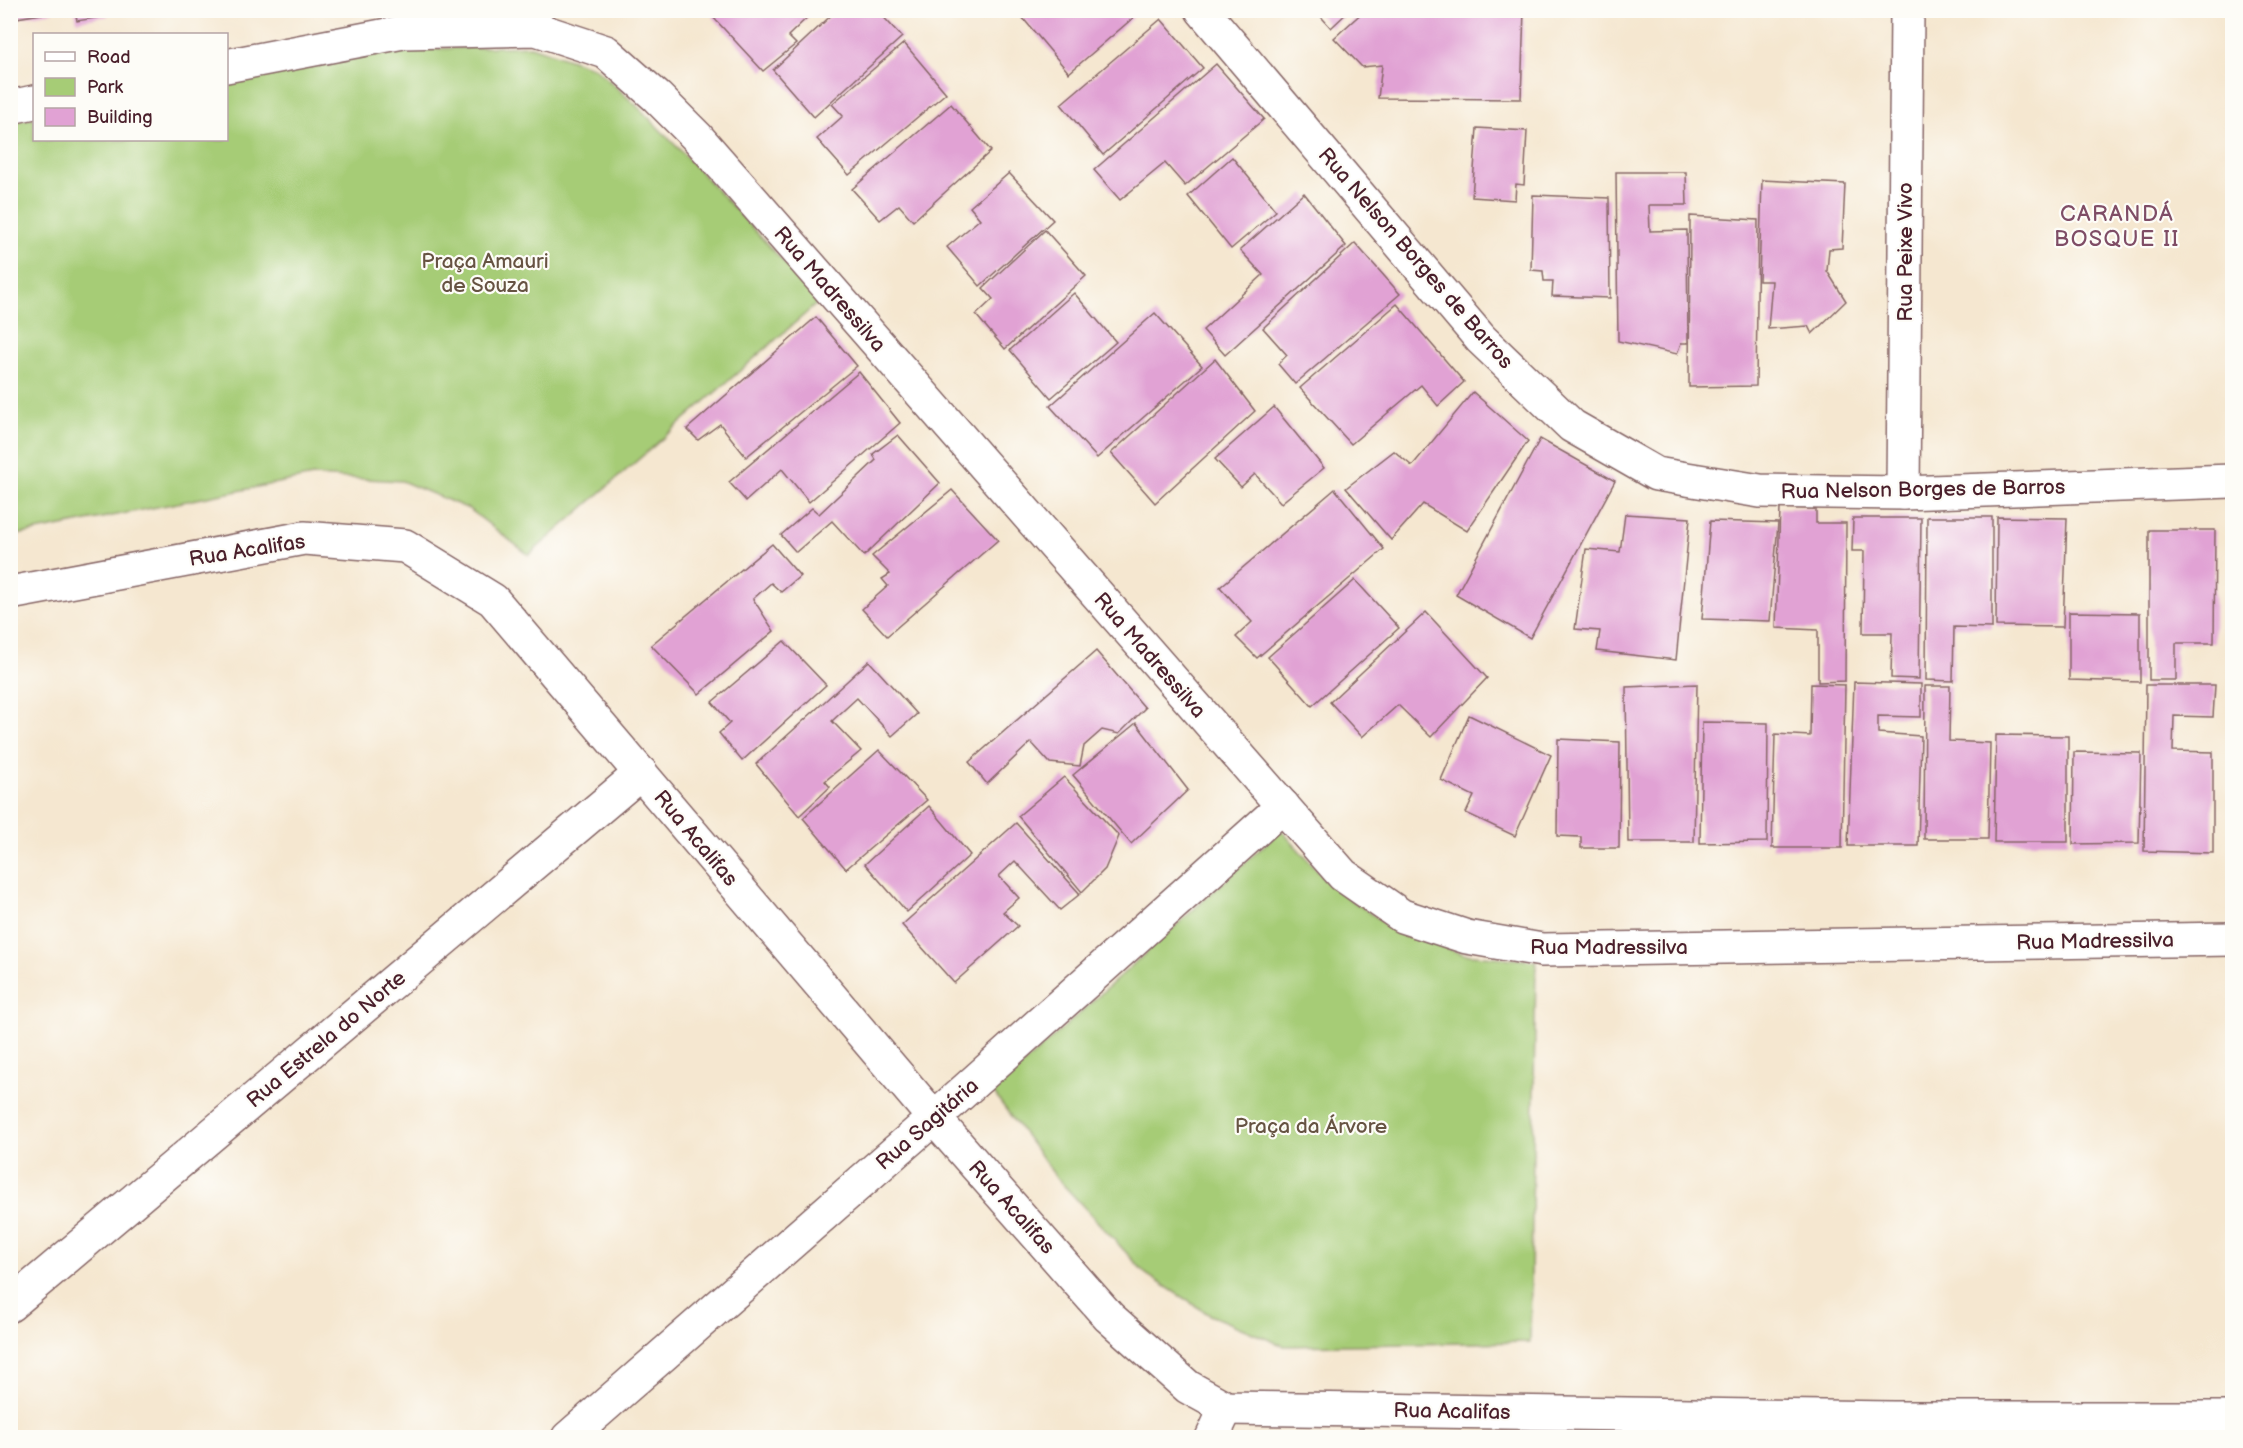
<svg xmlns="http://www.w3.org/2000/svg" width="2243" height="1448" viewBox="0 0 2243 1448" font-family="'Balsamiq Sans',sans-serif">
	<rect width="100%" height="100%" fill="#fdfcf7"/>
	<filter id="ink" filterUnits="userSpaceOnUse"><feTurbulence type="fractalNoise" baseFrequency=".0167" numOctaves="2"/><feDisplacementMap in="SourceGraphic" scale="12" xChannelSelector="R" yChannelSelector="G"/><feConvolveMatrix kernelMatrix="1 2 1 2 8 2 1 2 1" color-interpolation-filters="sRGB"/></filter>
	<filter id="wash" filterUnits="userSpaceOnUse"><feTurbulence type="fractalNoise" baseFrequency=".008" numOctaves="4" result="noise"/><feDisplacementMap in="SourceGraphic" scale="24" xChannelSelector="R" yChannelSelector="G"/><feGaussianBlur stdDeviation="1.35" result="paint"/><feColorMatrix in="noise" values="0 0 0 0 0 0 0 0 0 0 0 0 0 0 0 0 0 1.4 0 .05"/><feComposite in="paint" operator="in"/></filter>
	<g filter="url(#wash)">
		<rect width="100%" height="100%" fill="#f5e7d0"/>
		<!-- green -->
		<g fill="#a6cc76" stroke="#787650" stroke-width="1.5">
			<path d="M531,46L595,68L639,108L679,149L820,301L529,555L469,509L402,481L313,476L11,536V122L34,118V140H226L227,82L397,50Z"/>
			<path d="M1281,830L1332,887L1394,929L1463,954L1536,961L1530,1342L1284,1346L1210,1315L1146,1274L1056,1177L993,1092Z"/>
		</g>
		<g id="blocks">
			<!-- building -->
			<g fill="#e1a2d4">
				<path d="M10,10H53V12L10,19Z"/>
				<path d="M75,10H107L108,16L77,21Z"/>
				<path d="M718,10H815L788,36L796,44L763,71L712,16Z"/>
				<path d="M837,10H877L902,37L814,117L773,70Z"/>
				<path d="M1016,10H1126L1133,18L1069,73Z"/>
				<path d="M1315,10H1350L1331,28Z"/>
				<path d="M1365,10H1524L1521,99L1378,98L1382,65L1362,67L1334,38Z"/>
				<path d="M1161,19L1203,68L1103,155L1061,104Z"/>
				<path d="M904,43L946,93L849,175L817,139L843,116L832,104Z"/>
				<path d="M1216,64L1264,119L1185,186L1165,163L1120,200L1094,170Z"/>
				<path d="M951,104L991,151L913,221L899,205L880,220L852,189Z"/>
				<path d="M1477,128L1527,131L1524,185L1516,184L1515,200L1472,197Z"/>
				<path d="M1232,157L1276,211L1231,249L1188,196Z"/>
				<path d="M1616,172H1686L1687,205H1649L1650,231L1687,230L1688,343H1681L1677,354L1618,341Z"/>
				<path d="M1009,173L1053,220L980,286L947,247L980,219L970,207Z"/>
				<path d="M1762,180L1845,184L1842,248L1829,249L1827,271L1846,301L1812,334L1808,326L1768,329L1772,281H1759Z"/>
				<path d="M1304,193L1346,246L1225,355L1203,330L1263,275L1240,250Z"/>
				<path d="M1533,195L1609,198L1610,298L1552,296L1553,281H1544L1543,271L1531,270Z"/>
				<path d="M1690,216L1758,220L1756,386L1689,387Z"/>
				<path d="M1045,230L1086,276L1005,349L976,315L993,299L983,288Z"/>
				<path d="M1355,243L1400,294L1295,384L1278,364L1287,355L1263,328Z"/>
				<path d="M1074,293L1116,342L1051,398L1010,350Z"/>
				<path d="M1397,304L1464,382L1438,406L1421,385L1351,444L1300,388Z"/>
				<path d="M1155,313L1202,366L1097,458L1050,406Z"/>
				<path d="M816,317L857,366L746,457L720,424L698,440L687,429Z"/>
				<path d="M1215,359L1255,411L1155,503L1111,453Z"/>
				<path d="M859,372L900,423L809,502L782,469L746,501L729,482Z"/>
				<path d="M1473,392L1528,441L1467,531L1423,504L1391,540L1346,488L1394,451L1412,466Z"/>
				<path d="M1274,407L1324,468L1281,503L1255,474L1241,487L1215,459Z"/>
				<path d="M898,435L940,483L864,556L832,521L796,552L781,535L812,508L819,514L876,460L873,454Z"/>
				<path d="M1540,439L1615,481L1530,638L1456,595Z"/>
				<path d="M1335,489L1384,549L1257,658L1236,637L1252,622L1220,587Z"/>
				<path d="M952,490L998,540L887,636L862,609L888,586L882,579L890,574L872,556Z"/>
				<path d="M1780,508L1816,509V523H1846L1845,681L1818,682V630L1776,628Z"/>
				<path d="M1625,514L1690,518L1676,660L1597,651L1600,631L1575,629L1586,549L1620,552Z"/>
				<path d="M1927,517H1992V628L1954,627L1953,681L1926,680Z"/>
				<path d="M1997,517L2067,518L2063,627L1996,626Z"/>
				<path d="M1853,518H1921L1919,679L1891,678L1892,633H1863L1864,551H1852Z"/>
				<path d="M1710,521L1778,523L1770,621L1702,619Z"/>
				<path d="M2149,530H2215L2214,643H2176V680H2149Z"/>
				<path d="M772,544L800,576L781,592L771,583L753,599L774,631L699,694L651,645Z"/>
				<path d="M1355,580L1399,628L1312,706L1268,657Z"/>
				<path d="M1426,612L1487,678L1431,737L1398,705L1362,737L1330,702Z"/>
				<path d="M2069,612L2140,613V682L2069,680Z"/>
				<path d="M784,641L826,685L742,761L719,733L730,723L712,702Z"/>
				<path d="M1096,651L1145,708L1119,734L1102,730L1084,746L1080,766L1050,763L1031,742L987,784L969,762Z"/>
				<path d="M869,661L917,714L892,736L857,698L832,721L861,751L825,781L830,787L799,816L756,764Z"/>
				<path d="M1854,682L1921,684V717L1878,716V733L1921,736L1918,846H1848Z"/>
				<path d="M1697,684L1694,842H1628L1626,687Z"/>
				<path d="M1811,684L1845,685L1842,848H1772L1775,734L1810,736Z"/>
				<path d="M2146,685H2215L2213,717L2174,716L2173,751L2213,752V853L2144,851Z"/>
				<path d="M1925,686H1950L1949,741L1990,743L1988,839H1924Z"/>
				<path d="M1469,715L1551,755L1515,836L1466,813L1474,796L1441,780Z"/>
				<path d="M1702,722L1768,723L1767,842L1700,843Z"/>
				<path d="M1136,723L1188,790L1131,844L1073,775Z"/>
				<path d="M1996,735L2068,736V842H1994Z"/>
				<path d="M1558,739L1620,742L1619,848H1581V837L1557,836Z"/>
				<path d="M879,750L927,800L846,869L803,818Z"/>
				<path d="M2074,752L2141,753L2139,843L2073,844Z"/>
				<path d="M1064,777L1119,836L1105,869L1082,892L1018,816Z"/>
				<path d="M929,806L970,855L907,912L865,864Z"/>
				<path d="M1016,823L1080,894L1060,910L1015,861L999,876L1019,898L1003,912L1018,926L954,983L902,925Z"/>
			</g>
		</g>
	</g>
	<g filter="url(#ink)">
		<use href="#blocks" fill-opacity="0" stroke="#866565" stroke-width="1.5"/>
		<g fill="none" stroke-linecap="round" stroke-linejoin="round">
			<!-- minor casing -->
			<g stroke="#866565" stroke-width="36">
				<g id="minor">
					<path d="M1202,10L1481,339L1572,426L1656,474L1760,491L1903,493L2232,481"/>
					<path d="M226,66L403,32L536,29L606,52L657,97L698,138L1343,875L1402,916L1467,937L1542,950L2232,939"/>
					<path d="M10,107L34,102"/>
					<path d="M1903,493L1907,10"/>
					<path d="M10,593L304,538L405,546L493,600L934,1118L1109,1317L1188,1387L1226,1408L1893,1418H2232"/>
					<path d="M10,1305L641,773"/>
					<path d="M568,1438L934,1118L1283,806"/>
					<path d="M1212,1438L1226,1408"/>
				</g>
			</g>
			<!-- minor -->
			<use href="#minor" stroke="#fff" stroke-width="33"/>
		</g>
	</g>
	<g text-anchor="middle" stroke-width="4.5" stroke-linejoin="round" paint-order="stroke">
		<!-- street labels -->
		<g font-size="21" fill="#4a1f2b" stroke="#fdfcf7">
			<text transform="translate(1905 252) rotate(-90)" y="7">Rua Peixe Vivo</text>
			<text transform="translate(1416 258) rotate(49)" y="7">Rua Nelson Borges de Barros</text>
			<text transform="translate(830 289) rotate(49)" y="7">Rua Madressilva</text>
			<text transform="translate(1923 489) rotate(-1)" y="7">Rua Nelson Borges de Barros</text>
			<text transform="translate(247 550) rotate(-9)" y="7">Rua Acalifas</text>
			<text transform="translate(1150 655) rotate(49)" y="7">Rua Madressilva</text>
			<text transform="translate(696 838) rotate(50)" y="7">Rua Acalifas</text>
			<text transform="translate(2095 941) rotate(-1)" y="7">Rua Madressilva</text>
			<text x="1609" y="954">Rua Madressilva</text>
			<text transform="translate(326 1039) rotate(-40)" y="7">Rua Estrela do Norte</text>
			<text transform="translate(927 1124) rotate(-41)" y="7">Rua Sagitária</text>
			<text transform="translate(1012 1207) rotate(48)" y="7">Rua Acalifas</text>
			<text transform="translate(1452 1411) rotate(1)" y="7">Rua Acalifas</text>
		</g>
		<!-- park labels -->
		<g font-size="21" fill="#665342" stroke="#fdfcf7">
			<text x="485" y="268">Praça Amauri<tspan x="485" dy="24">de Souza</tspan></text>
			<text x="1311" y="1133">Praça da Árvore</text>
		</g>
		<!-- neighbourhood labels -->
		<g font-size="22" letter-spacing="1.5" fill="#7f4d66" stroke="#fdfcf7">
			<text x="2117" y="221">CARANDÁ<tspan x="2117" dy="25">BOSQUE II</tspan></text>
		</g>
	</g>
	<!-- margin -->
	<rect width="2243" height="1448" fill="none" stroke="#fdfcf7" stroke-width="36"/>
	<!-- legend -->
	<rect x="33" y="33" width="195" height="108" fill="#fdfcf7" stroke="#b5a4a5" stroke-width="1.5"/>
	<rect x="45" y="52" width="30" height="9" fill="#ffffff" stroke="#b5a4a5" stroke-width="1.5"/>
	<text x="87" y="63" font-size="18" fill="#4a1f2b">Road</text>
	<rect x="45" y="78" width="30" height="18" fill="#a6cc76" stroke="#b5a4a5" stroke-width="1.5"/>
	<text x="87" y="93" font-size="18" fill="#4a1f2b">Park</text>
	<rect x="45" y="108" width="30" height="18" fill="#e1a2d4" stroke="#b5a4a5" stroke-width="1.5"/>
	<text x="87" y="123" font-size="18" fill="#4a1f2b">Building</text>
</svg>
